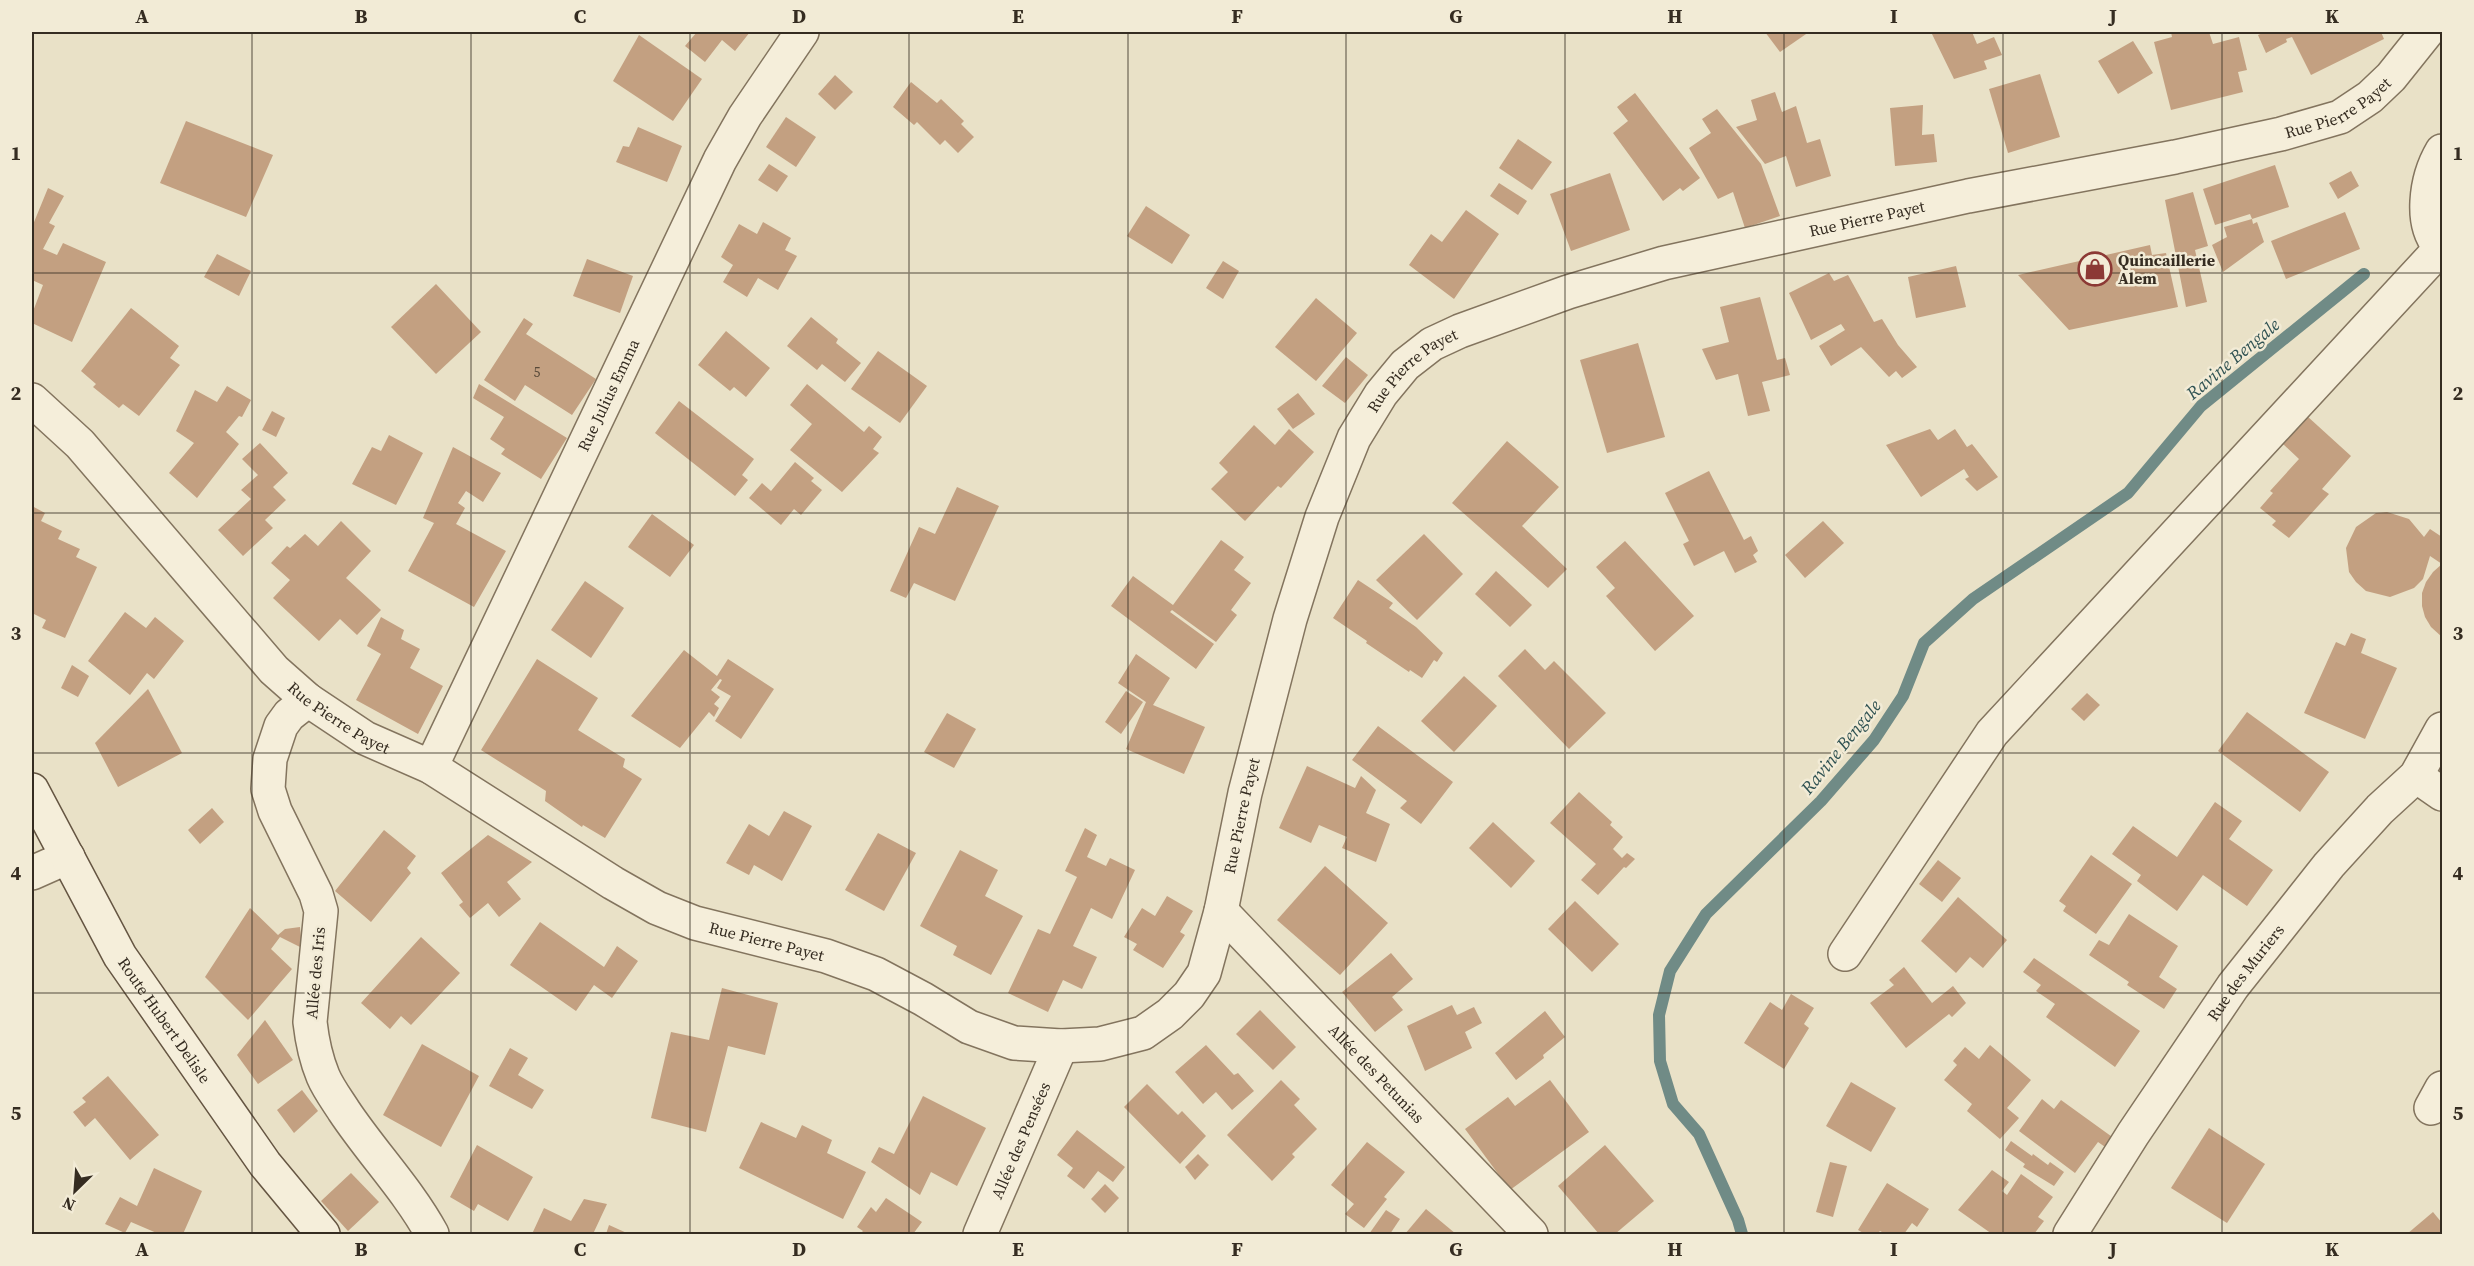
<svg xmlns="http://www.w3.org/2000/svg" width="2474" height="1266" viewBox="0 0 2474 1266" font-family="'Source Serif 4',serif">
	<rect width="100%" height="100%" fill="#e9e1c7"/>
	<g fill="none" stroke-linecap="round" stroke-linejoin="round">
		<!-- stream -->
		<path stroke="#708b86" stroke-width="12" d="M1742,1234L1738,1220L1699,1134L1673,1104L1660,1061L1659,1015L1670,971L1706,914L1821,801L1874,740L1903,696L1924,643L1973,599L2128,493L2201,406L2364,274"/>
	</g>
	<!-- building -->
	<g fill="#c3a081">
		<path d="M697,32H750L735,51L722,40L705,62L685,46Z"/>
		<path d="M1765,32H1809L1780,52Z"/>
		<path d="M1931,32H1972L1977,44L1994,37L2002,55L1984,61L1987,69L1954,79Z"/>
		<path d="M2171,32H2209L2213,44L2239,37L2247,70L2238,72L2243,92L2171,110L2154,42L2172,37Z"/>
		<path d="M2265,32H2381L2384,39L2311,75L2292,37L2286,39L2287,42L2266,53L2258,35Z"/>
		<path d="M639,35L702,79L673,121L613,81Z"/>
		<path d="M2133,41L2153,73L2118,94L2098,61Z"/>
		<path d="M2040,74L2060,137L2008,153L1989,89Z"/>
		<path d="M835,75L853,92L835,110L818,94Z"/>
		<path d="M911,82L937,103L941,99L964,121L961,124L974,137L958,153L945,140L940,145L917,122L914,125L893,107Z"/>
		<path d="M1775,92L1782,112L1796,106L1807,143L1820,139L1831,176L1796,187L1786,156L1765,164L1736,127L1757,120L1751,100Z"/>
		<path d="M1635,93L1700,178L1683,191L1680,188L1663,201L1613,133L1628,121L1617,107Z"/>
		<path d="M1923,105L1922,135L1934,134L1937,162L1895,166L1890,108Z"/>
		<path d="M1717,109L1761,164L1780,216L1745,228L1733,192L1718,199L1689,148L1711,133L1702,119Z"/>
		<path d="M786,117L816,137L796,167L766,147Z"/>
		<path d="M186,121L273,155L246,217L160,183Z"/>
		<path d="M638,127L682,146L667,182L616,162L623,146L629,147Z"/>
		<path d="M1518,139L1552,162L1532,190L1499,168Z"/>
		<path d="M769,164L788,176L777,192L758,180Z"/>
		<path d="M2275,165L2289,207L2252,219L2250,214L2215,225L2203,189Z"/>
		<path d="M2351,171L2359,186L2338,199L2329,183Z"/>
		<path d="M1610,173L1630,230L1571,251L1550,194Z"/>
		<path d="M1499,183L1527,201L1518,215L1490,196Z"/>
		<path d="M48,188L64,196L49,223L55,226L43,249L57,255L63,243L106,262L72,342L32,323V314L43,285L32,280V227Z"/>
		<path d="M2193,192L2208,246L2195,250L2207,302L2186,307L2165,200Z"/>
		<path d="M1146,206L1190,235L1172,264L1127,236Z"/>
		<path d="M1466,210L1499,234L1454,299L1409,265L1431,234L1442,242Z"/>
		<path d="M2345,212L2360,249L2286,279L2271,241Z"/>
		<path d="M2252,219L2253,224L2257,222L2264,242L2223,272L2212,245L2227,237L2224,227Z"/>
		<path d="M763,222L791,238L785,250L797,256L778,290L758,278L747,297L723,282L733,265L721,257L739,224L757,234Z"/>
		<path d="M2150,245L2152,255L2166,253L2178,307L2069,330L2018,275Z"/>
		<path d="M217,254L251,271L239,296L204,277Z"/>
		<path d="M587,259L633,276L620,313L573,296Z"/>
		<path d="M1223,261L1239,271L1223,299L1206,288Z"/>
		<path d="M1956,266L1966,307L1916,318L1908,277Z"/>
		<path d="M1829,273L1834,281L1848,275L1874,322L1882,319L1898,345L1917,367L1902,378L1896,371L1889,377L1861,347L1831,366L1819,346L1845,330L1841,324L1811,340L1789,293Z"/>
		<path d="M436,284L481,332L436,374L391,327Z"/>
		<path d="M1760,297L1777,360L1785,358L1790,375L1762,382L1770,411L1748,416L1738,374L1716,380L1702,349L1729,342L1720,307Z"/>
		<path d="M1316,298L1357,333L1316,381L1275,347Z"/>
		<path d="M131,308L179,346L170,358L180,365L139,416L123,404L119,408L93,387L96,384L81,371Z"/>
		<path d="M811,317L838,339L836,343L861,363L845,382L822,364L817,370L787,346Z"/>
		<path d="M524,318L533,324L526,334L596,379L572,415L525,385L515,401L484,380Z"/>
		<path d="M726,331L770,368L746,397L734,387L730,391L698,365Z"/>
		<path d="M1638,343L1665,437L1607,453L1580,360Z"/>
		<path d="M878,351L927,386L900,423L851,389Z"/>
		<path d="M1346,357L1368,375L1345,403L1322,386Z"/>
		<path d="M479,384L567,438L541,479L501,454L505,449L490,439L504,417L473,398Z"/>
		<path d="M807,384L864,432L869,426L882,437L873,449L879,453L842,492L790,450L812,424L790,405Z"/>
		<path d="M227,386L251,400L242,417L239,416L226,432L239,444L197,498L169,473L194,443L176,431L195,390L217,402Z"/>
		<path d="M1298,393L1315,414L1293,429L1277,409Z"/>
		<path d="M679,401L754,459L742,475L748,480L735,496L655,433Z"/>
		<path d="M272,411L285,418L276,437L262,430Z"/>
		<path d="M2307,416L2351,456L2322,489L2329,494L2289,538L2272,525L2276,521L2260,508L2273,493L2270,491L2299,459L2282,443Z"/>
		<path d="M1254,425L1275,445L1289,429L1314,452L1281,488L1278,486L1245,521L1211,489L1228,472L1219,463Z"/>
		<path d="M1930,429L1938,440L1955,429L1967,447L1972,444L1998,477L1977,491L1965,479L1969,477L1964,469L1921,497L1886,445Z"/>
		<path d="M389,435L423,453L396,505L352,484L372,447L381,451Z"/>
		<path d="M1507,441L1559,487L1522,526L1567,569L1548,588L1452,503Z"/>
		<path d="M260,443L288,473L273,487L286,500L265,520L273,528L243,556L218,530L251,499L241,490L258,475L242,459Z"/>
		<path d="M453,447L501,473L483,502L466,491L458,503L465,508L456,524L506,551L474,607L408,571L434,523L423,518Z"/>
		<path d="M795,462L814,478L811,481L822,490L801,515L794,509L781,525L749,498L762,483L771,491Z"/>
		<path d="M1709,471L1744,540L1751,536L1758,551L1753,555L1757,562L1735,573L1724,551L1694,566L1683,544L1689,541L1665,493Z"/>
		<path d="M957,487L999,506L955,601L914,583L906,598L890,591L919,527L935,534Z"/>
		<path d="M32,506L45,513L41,521L62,531L58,539L80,549L76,557L97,567L65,638L42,628L46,620L32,613Z"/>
		<path d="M2387,512L2409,519L2424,537L2430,529L2442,537V564L2430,556L2423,579L2414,588L2390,597L2366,591L2356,582L2349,572L2346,548L2356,527L2376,513Z"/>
		<path d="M652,514L694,545L670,577L628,547Z"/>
		<path d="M341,521L371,551L346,578L381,610L357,635L340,619L319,641L273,598L290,580L271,563L287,546L290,548L305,534L318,546Z"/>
		<path d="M1823,521L1844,543L1805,578L1785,555Z"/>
		<path d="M1424,534L1463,574L1417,620L1376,580Z"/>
		<path d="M1221,540L1244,557L1234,570L1251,583L1231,610L1237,615L1216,642L1172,610L1170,612L1214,644L1196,669L1111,606L1133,576L1173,605Z"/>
		<path d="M1625,541L1694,616L1655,651L1606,596L1615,588L1596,567Z"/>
		<path d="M2442,564V637L2431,627L2425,617L2422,606V593L2426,582L2433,572Z"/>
		<path d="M1496,571L1532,605L1510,627L1475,594Z"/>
		<path d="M1358,580L1393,603L1389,608L1416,627L1443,653L1437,662L1434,660L1422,678L1410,670L1409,672L1366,643L1367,641L1333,618Z"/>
		<path d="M585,581L624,608L591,658L551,630Z"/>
		<path d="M125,612L146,628L155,617L184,641L154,679L147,673L130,695L88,661Z"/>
		<path d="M381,617L404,630L401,639L420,649L410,668L443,686L418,734L356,700L381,654L367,646Z"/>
		<path d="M2351,633L2366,639L2361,653L2397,668L2365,739L2304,713L2336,642L2345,646Z"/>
		<path d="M1525,649L1545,670L1554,661L1606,713L1569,749L1498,676Z"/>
		<path d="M684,650L717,676L728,659L774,689L741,739L715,721L731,696L717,688L722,680L720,679L711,690L720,697L714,704L719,708L714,717L709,712L680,748L631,716Z"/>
		<path d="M1136,654L1170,678L1153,705L1205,727L1184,774L1126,749L1146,702L1118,683Z"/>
		<path d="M537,659L598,698L578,730L625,759L623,767L642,779L605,838L583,825L582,827L545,801L546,791L481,750Z"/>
		<path d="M72,665L89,676L78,697L61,688Z"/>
		<path d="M1464,676L1497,706L1454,752L1421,721Z"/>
		<path d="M148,689L182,753L118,787L95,743Z"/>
		<path d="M1126,691L1143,702L1121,734L1105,722Z"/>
		<path d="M2087,693L2100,705L2084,721L2071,709Z"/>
		<path d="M2247,712L2329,772L2300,812L2218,751Z"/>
		<path d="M947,713L976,729L954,768L924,752Z"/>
		<path d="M1378,726L1453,782L1421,824L1400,808L1407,801L1352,760Z"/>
		<path d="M1307,766L1355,788L1361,776L1376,790L1366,813L1390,824L1376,862L1342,848L1347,837L1319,825L1311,843L1279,828Z"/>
		<path d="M1579,792L1612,822L1610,825L1623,837L1613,849L1622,858L1627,853L1635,859L1626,868L1624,867L1598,895L1581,880L1596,864L1550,823Z"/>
		<path d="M2215,802L2242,821L2229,839L2273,870L2247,906L2203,875L2177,911L2137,881L2141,875L2112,854L2133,826L2177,857Z"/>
		<path d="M212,808L224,822L200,844L188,830Z"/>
		<path d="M784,811L812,826L782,881L754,865L749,875L726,863L749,824L769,836Z"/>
		<path d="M1493,822L1535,861L1511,888L1469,848Z"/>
		<path d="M1085,828L1097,835L1087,857L1106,866L1110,858L1135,870L1112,919L1091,908L1073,946L1097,957L1082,989L1063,980L1048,1012L1008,993L1038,929L1050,934L1077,877L1065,871Z"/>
		<path d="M384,830L416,856L407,868L411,873L371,922L335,891Z"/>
		<path d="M878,833L916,853L884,911L845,890Z"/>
		<path d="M488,835L532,862L507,882L521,899L499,917L488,903L470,918L459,905L463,902L441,873Z"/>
		<path d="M960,850L998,870L985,896L1023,916L991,975L953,955L957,946L920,926Z"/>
		<path d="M2091,855L2132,884L2096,934L2063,911L2066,906L2059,901Z"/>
		<path d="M1938,860L1961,878L1942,902L1919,884Z"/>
		<path d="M1325,866L1388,923L1340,975L1277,920Z"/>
		<path d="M1167,896L1193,911L1180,932L1185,935L1163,968L1133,950L1137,944L1124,937L1142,908L1155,916Z"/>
		<path d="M1958,897L2007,940L1983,968L1970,957L1956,973L1921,941Z"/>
		<path d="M1575,901L1619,944L1592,972L1548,929Z"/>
		<path d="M250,908L278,935L285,929L300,927L302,948L280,937L271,949L292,969L248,1020L205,977Z"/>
		<path d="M2129,914L2178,946L2159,977L2177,989L2164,1009L2127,985L2129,982L2089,955L2099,940L2109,945Z"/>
		<path d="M540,922L604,967L617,946L638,961L612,998L594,985L576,1011L510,965Z"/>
		<path d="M421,937L460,973L411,1025L401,1016L390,1029L361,1003Z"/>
		<path d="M1391,953L1413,979L1392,997L1403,1010L1375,1032L1342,992Z"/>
		<path d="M2034,958L2140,1031L2115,1067L2046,1017L2055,1004L2036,991L2041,985L2023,972Z"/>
		<path d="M1904,967L1932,1003L1953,986L1966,1003L1952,1017L1949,1014L1906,1048L1870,1003L1894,985L1889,980Z"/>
		<path d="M722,988L778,1003L765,1055L728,1046L706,1132L651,1118L671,1032L709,1040Z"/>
		<path d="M1791,994L1814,1008L1804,1024L1809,1028L1784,1069L1744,1043L1770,1002L1782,1010Z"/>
		<path d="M1452,1005L1457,1015L1474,1007L1482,1023L1465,1032L1472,1048L1425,1071L1407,1026Z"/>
		<path d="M1260,1010L1296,1047L1273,1070L1236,1034Z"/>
		<path d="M1545,1011L1565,1037L1543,1055L1544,1058L1516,1080L1495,1053Z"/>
		<path d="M265,1020L293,1060L258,1084L237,1055Z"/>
		<path d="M422,1044L479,1076L441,1147L383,1115Z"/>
		<path d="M1206,1045L1234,1075L1238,1073L1254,1091L1232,1110L1216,1092L1203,1104L1175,1072Z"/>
		<path d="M1990,1045L2031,1080L2007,1108L2019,1118L2000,1139L1967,1111L1972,1104L1944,1080L1957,1065L1953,1061L1965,1047L1979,1059Z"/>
		<path d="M510,1048L528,1058L518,1075L544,1090L532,1109L489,1086Z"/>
		<path d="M108,1076L159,1135L130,1160L95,1118L85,1127L73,1112L86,1102L82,1098Z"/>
		<path d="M1281,1080L1300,1099L1294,1105L1317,1129L1292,1154L1295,1157L1272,1181L1227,1135Z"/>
		<path d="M1550,1080L1589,1132L1510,1190L1465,1129L1508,1097L1515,1106Z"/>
		<path d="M1851,1082L1896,1108L1871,1152L1826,1126Z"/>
		<path d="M1147,1084L1178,1115L1182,1111L1206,1136L1180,1164L1124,1107Z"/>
		<path d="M302,1090L318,1111L294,1133L277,1110Z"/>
		<path d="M923,1096L986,1128L957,1186L931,1172L920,1195L871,1162L879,1147L894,1154Z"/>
		<path d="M2042,1099L2054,1109L2061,1100L2115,1139L2108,1149L2098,1142L2075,1173L2019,1131Z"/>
		<path d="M761,1122L796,1138L802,1125L832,1140L827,1153L866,1172L843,1219L739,1168Z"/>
		<path d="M2209,1128L2265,1164L2227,1223L2171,1188Z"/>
		<path d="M1077,1130L1125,1167L1113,1182L1098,1171L1084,1189L1067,1176L1073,1168L1057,1155Z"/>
		<path d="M2011,1141L2032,1156L2033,1154L2048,1165L2050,1162L2064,1172L2054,1186L2023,1167L2025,1164L2005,1150Z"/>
		<path d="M1367,1142L1405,1172L1384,1197L1387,1199L1364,1228L1345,1214L1354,1204L1331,1185Z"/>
		<path d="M477,1145L533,1177L508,1221L478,1204L474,1211L450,1197Z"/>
		<path d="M1605,1145L1654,1201L1615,1234H1599L1558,1186Z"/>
		<path d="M1198,1154L1209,1165L1195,1180L1185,1167Z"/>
		<path d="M1830,1162L1847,1166L1833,1217L1816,1212Z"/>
		<path d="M154,1168L202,1191L183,1234H159L131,1222L125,1233L105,1224L120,1197L137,1206Z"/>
		<path d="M1992,1170L2009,1182L2002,1191L2007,1195L2021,1174L2053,1197L2038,1217L2044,1221L2034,1234H1992L1958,1210Z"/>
		<path d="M351,1173L379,1202L348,1231L321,1201Z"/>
		<path d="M1887,1183L1929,1209L1917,1227L1912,1223L1904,1234H1886L1880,1231L1877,1234H1865L1858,1230Z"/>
		<path d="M1105,1184L1119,1198L1105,1213L1091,1199Z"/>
		<path d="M886,1198L922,1222L913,1234H860L863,1231L857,1227L871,1207L876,1212Z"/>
		<path d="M584,1199L607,1204L593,1234H532L544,1208L571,1221Z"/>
		<path d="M1426,1209L1456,1234H1405Z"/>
		<path d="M1386,1210L1400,1219L1390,1234H1369Z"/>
		<path d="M2433,1212L2442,1223V1234H2407Z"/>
		<path d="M609,1225L629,1234H606Z"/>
	</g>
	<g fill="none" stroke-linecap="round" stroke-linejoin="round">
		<!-- street casing -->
		<g stroke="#83745e" stroke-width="36">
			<g id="street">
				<path d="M2442,151C2426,178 2418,226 2442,249"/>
				<path id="s1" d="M32,400L80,444L274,670L308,700L365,738L431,767L613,883L657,908L695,923L826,956L876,974L923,999L969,1027L1014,1043L1061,1046L1100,1044L1143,1033L1170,1014L1189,995L1204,973L1221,911L1245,793L1290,619L1322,517L1354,438L1381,394L1405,365L1432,344L1460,331L1568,292L1664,263L1968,196L2175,157L2281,134L2340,117L2370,97L2391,77L2427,32"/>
				<path d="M308,700L289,715L281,726L270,759L268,789L275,811L316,894L321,911L310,1022C312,1040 316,1059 323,1076C328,1088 337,1100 344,1111C372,1153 408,1190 432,1234"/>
				<path id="s2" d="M431,767L720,160L745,116L802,32"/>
				<path d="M2416,776L2442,794"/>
				<path d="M32,873L68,857"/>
				<path id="s3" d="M1221,911L1531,1234"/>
				<path d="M1845,954L1992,733L2441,248"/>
				<path d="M2431,1108L2442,1088"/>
				<path id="s4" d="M980,1234L1061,1046"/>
				<path id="s5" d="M2070,1234L2133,1134L2233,986L2329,865L2380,809L2416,776L2442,729"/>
			</g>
		</g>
		<!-- secondary casing -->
		<g stroke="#655542" stroke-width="36">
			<g id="secondary">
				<path id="s6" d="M32,790L120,956L265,1164L323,1234"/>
			</g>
		</g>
		<!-- street -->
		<use href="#street" stroke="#f5eeda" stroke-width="33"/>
		<!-- secondary -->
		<use href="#secondary" stroke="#f5eeda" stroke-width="33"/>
	</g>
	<!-- grid -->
	<path fill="none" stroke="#352c21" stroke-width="1.5" stroke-opacity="0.55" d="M252,32V1234M471,32V1234M690,32V1234M909,32V1234M1128,32V1234M1346,32V1234M1565,32V1234M1784,32V1234M2003,32V1234M2222,32V1234M32,273H2442M32,513H2442M32,753H2442M32,993H2442"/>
	<!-- icons -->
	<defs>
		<g id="shop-ring" transform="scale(1.725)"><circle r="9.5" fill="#f2ebd6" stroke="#8c3935" stroke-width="1.5"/><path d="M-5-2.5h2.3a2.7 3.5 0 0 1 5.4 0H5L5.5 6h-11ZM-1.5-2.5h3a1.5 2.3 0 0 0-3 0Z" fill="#8c3935"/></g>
	</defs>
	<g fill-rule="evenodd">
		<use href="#shop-ring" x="2095" y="269"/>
	</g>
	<g text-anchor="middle" stroke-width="5" stroke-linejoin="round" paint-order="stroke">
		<!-- number labels -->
		<g font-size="14" fill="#584939">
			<text x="537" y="377">5</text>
		</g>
		<!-- street labels -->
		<g font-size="16" fill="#352c21" stroke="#f2ebd6">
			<text dy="6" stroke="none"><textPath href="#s1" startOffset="3036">Rue Pierre Payet</textPath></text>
			<text dy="6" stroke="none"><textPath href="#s1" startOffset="2550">Rue Pierre Payet</textPath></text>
			<text dy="6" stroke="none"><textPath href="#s1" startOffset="2064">Rue Pierre Payet</textPath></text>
			<text dy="6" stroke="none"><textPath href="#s2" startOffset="412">Rue Julius Emma</textPath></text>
			<text dy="6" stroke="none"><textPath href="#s1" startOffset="444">Rue Pierre Payet</textPath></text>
			<text dy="6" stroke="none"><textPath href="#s1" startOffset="1578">Rue Pierre Payet</textPath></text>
			<text dy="6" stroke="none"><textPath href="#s1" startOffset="930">Rue Pierre Payet</textPath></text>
			<text transform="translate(315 973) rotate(-85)" y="6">Allée des Iris</text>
			<text dy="6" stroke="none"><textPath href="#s5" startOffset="315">Rue des Muriers</textPath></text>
			<text dy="6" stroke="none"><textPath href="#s6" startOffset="266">Route Hubert Delisle</textPath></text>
			<text dy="6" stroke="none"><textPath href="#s3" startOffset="225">Allée des Petunias</textPath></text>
			<text dy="6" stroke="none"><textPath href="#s4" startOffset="102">Allée des Pensées</textPath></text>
		</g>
		<!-- poi labels -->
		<g font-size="16" font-weight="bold" fill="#352c21" stroke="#f2ebd6" text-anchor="start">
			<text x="2118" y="266">Quincaillerie<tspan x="2118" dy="18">Alem</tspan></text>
		</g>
		<!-- water labels -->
		<g font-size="18" font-style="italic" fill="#315353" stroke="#f2ebd6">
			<text transform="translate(2233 359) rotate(-40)" y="6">Ravine Bengale</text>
			<text transform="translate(1841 747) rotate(-51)" y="6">Ravine Bengale</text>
		</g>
	</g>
	<!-- border -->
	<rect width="2474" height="1266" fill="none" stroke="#f2ebd6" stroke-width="66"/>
	<!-- north arrow -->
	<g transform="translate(75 1191) rotate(205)" stroke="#f2ebd6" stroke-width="4.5" paint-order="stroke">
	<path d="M0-4.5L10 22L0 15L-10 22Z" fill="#352c21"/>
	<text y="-9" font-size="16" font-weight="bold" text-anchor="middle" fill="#352c21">N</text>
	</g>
	<rect x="33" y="33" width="2408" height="1200" fill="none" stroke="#352c21" stroke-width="2"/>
	<g font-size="20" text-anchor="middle" font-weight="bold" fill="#352c21">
		<text x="142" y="23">A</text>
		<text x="361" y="23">B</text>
		<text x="580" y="23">C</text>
		<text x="799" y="23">D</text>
		<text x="1018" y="23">E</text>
		<text x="1237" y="23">F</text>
		<text x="1456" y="23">G</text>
		<text x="1675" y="23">H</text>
		<text x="1894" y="23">I</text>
		<text x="2113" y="23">J</text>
		<text x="2332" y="23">K</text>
		<text x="16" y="160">1</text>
		<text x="2458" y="160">1</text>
		<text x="16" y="400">2</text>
		<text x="2458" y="400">2</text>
		<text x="16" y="640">3</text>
		<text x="2458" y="640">3</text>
		<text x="16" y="880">4</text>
		<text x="2458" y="880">4</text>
		<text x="16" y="1120">5</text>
		<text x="2458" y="1120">5</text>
		<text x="142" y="1256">A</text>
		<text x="361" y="1256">B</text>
		<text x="580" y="1256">C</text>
		<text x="799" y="1256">D</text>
		<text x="1018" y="1256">E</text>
		<text x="1237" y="1256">F</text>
		<text x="1456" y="1256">G</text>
		<text x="1675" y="1256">H</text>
		<text x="1894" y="1256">I</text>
		<text x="2113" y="1256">J</text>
		<text x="2332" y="1256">K</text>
	</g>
</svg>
